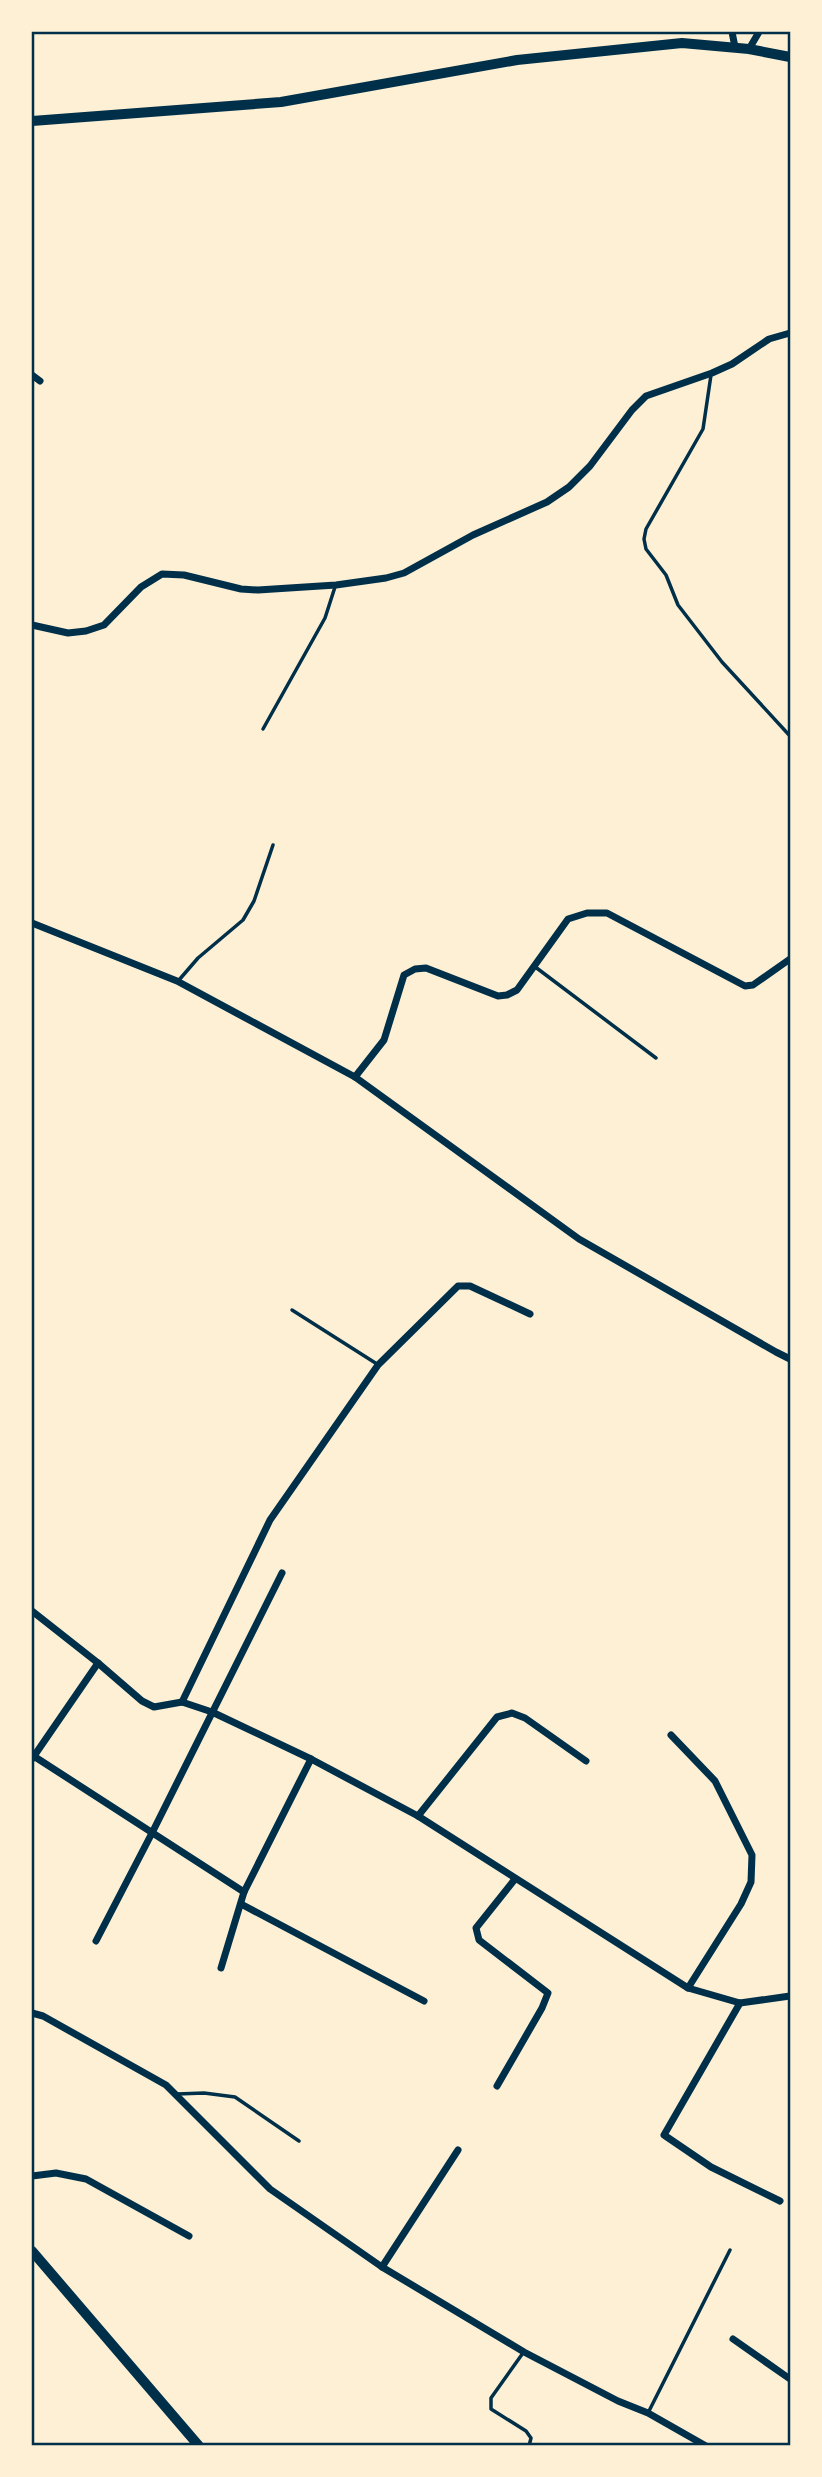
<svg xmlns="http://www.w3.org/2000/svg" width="822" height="2477" viewBox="0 0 822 2477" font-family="'IBM Plex Serif',serif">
	<rect width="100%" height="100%" fill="#fdf0d5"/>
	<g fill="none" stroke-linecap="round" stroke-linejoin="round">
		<!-- service -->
		<g stroke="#003049" stroke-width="3.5">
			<path d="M711,375L703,429L646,529L644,539L646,549L666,575L678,605L722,662L790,736"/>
			<path d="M263,729L325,618L335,587"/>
			<path d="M534,966L656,1058"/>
			<path d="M179,980L198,958L243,920L254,901L273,845"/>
			<path d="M292,1310L377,1364"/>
			<path d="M177,2094L204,2093L235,2097L299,2141"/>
			<path d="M523,2353L491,2398V2409L526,2431L531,2438L529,2446"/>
			<path d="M649,2411L730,2250"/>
		</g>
		<!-- minor -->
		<g stroke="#003049" stroke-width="7">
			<path d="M732,32L735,47"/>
			<path d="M749,49L759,32"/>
			<path d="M32,375L40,381"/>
			<path d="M32,625L68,633L86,631L104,625L141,587L162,574L184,575L241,589L258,590L336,585L386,578L404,573L473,535L547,502L569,487L590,466L632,410L646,396L712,373L732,364L769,339L790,333"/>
			<path d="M32,923L177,981L355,1077L579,1239L776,1352L790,1359"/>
			<path d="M355,1077L384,1040L404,975L415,969L426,968L498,996L507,995L517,990L568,919L587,913H607L745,986L753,985L790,959"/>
			<path d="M32,1611L98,1663L142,1701L154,1707L182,1702L212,1712L311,1759L418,1816L688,1988L740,2003L790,1996"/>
			<path d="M182,1702L270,1520L378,1365L458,1286H470L530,1314"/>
			<path d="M671,1735L715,1781L752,1855L751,1882L741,1904L688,1988"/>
			<path d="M32,1755L244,1892"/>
			<path d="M32,1759L98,1663"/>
			<path d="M418,1816L497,1717L512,1713L525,1718L586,1761"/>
			<path d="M241,1904L424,2001"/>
			<path d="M96,1941L152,1833L282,1573"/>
			<path d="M221,1968L244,1892L311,1759"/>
			<path d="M740,2003L664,2135L711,2167L780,2201"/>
			<path d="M32,2013L43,2016L166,2085L270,2189L382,2267L524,2352L618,2401L648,2413L706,2446"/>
			<path d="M497,2086L542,2008L548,1993L479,1940L476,1928L515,1879"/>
			<path d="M32,2176L56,2173L86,2179L189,2236"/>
			<path d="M382,2267L458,2150"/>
			<path d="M733,2339L790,2379"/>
		</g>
		<!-- tertiary -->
		<g stroke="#003049" stroke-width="10">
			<path d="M32,121L281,102L517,60L682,43L749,49L790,57"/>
			<path d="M32,2251L199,2446"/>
		</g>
	</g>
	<!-- border -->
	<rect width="822" height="2477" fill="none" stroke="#fdf0d5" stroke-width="66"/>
	<rect x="33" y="33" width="756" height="2411" fill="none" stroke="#003049" stroke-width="2.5"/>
</svg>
